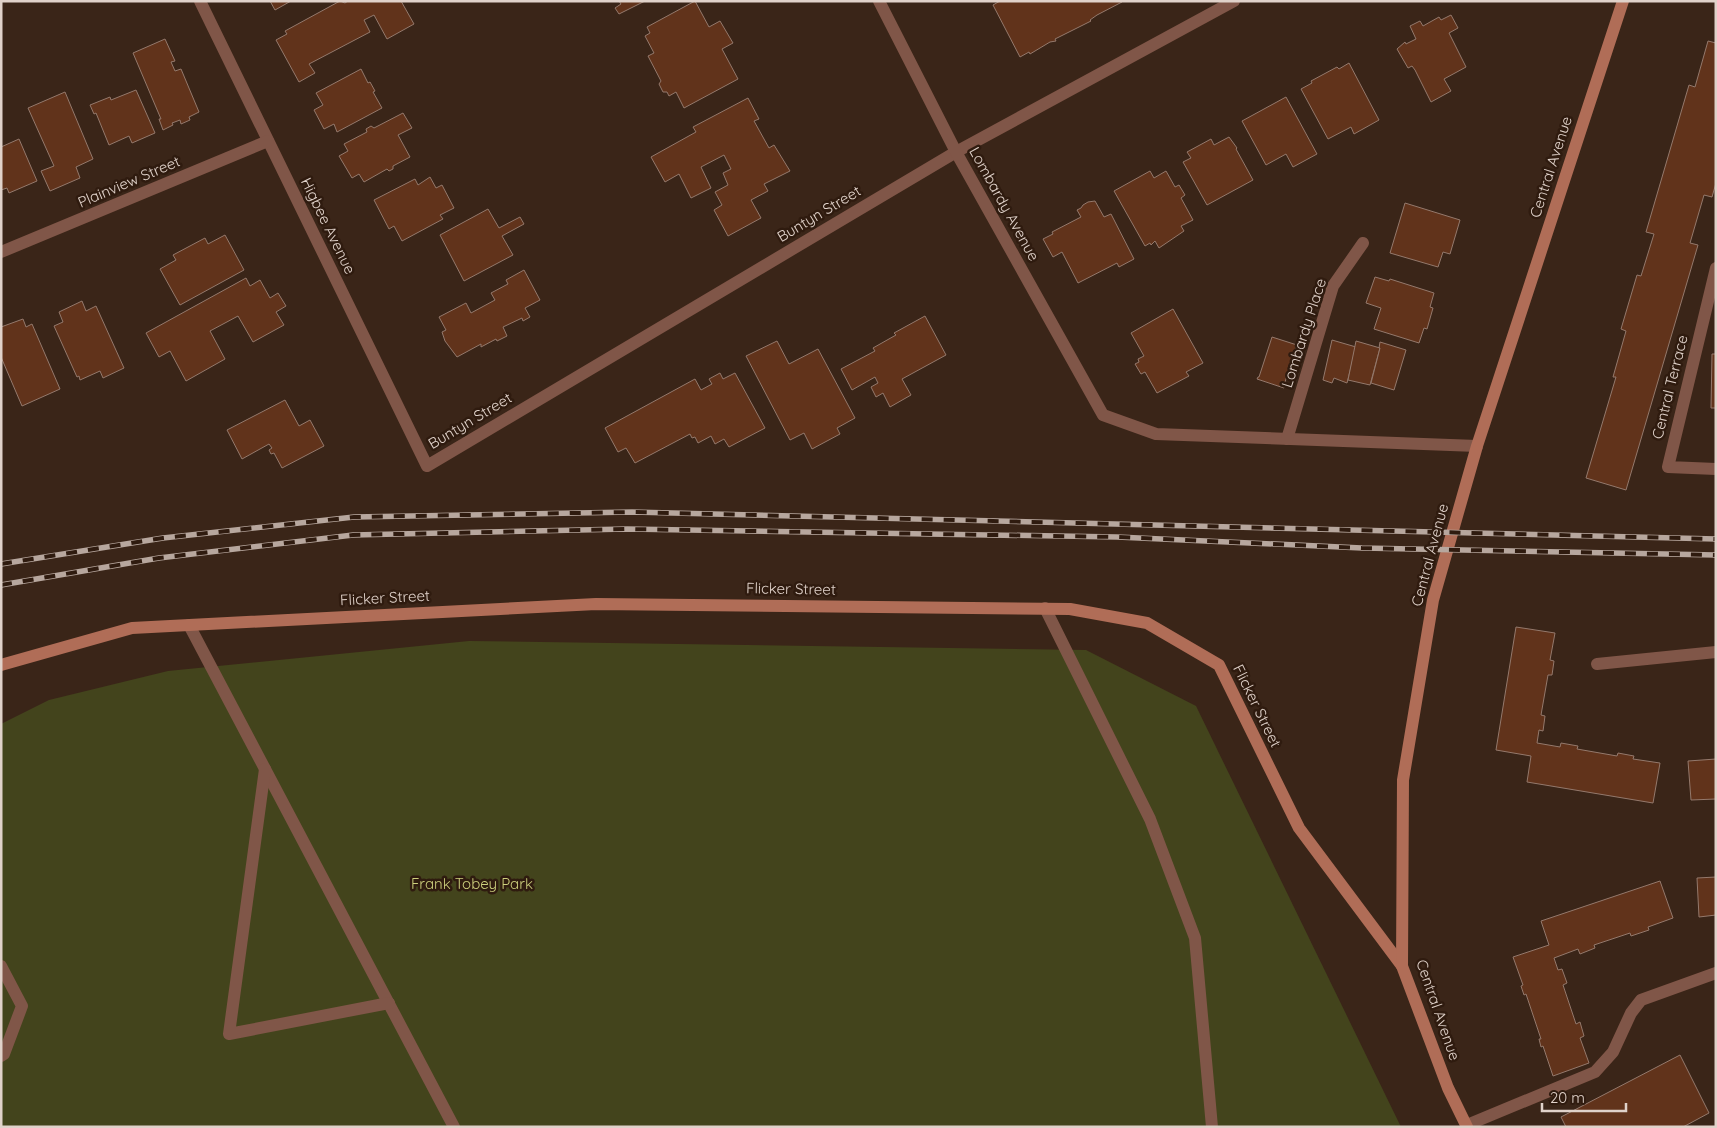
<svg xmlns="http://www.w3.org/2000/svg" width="1717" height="1128" viewBox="0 0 1717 1128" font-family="Quicksand,sans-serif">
	<rect width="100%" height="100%" fill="#3a2518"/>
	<!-- green -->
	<path fill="#43441c" d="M469,641L1086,650L1196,706L1401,1127H1V724L49,700L168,671Z"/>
	<!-- building -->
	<g fill="#61331b" stroke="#94796c">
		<path d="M270,1H291L275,10Z"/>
		<path d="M340,1L345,3L348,1H401L414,24L387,39L374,15L364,20L370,32L309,64L315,73L299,82L276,40L287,34L285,31Z"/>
		<path d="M619,1H645L619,14L615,8L621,4Z"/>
		<path d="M695,1L709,27L720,21L733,43L722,49L738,79L684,108L676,92L669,96L667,92H663L659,84L661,81L648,56L654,53L645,36L650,33L647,27Z"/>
		<path d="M1000,1H1121L1122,2L1097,15L1090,20L1091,21L1055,39L1056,41L1050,42L1030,54L1029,52L1020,57L993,5Z"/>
		<path d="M1451,15L1458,28L1449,33L1466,67L1444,79L1451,91L1431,102L1415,70L1412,66L1408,68L1397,49L1405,42L1406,44L1416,39L1410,26L1420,21L1423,26L1439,17L1441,20Z"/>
		<path d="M165,39L175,61L171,62L175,71L181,69L199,112L189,117L190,120L181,124L180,120L172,123L173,125L163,130L159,119H161L133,53Z"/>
		<path d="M1708,41L1716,43V183L1712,197L1704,195L1690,243L1698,245L1626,490L1586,478L1616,377H1613L1626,331L1621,329L1637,275L1641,276L1654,234L1646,232L1689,85L1695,87Z"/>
		<path d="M1349,63L1379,120L1354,134L1351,127L1328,139L1301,89L1312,83L1311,81L1337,67L1339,69Z"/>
		<path d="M361,69L368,83L370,82L375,91L373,92L382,108L337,132L334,124L324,129L314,110L323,105L316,93Z"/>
		<path d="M136,90L155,133L132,143L129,136L109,145L96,113L94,114L90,105L110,97L111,100Z"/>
		<path d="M65,92L93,159L76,167L80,178L50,191L41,171L54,166L28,108Z"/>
		<path d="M1286,97L1317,154L1293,167L1286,154L1266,165L1242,121Z"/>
		<path d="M748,98L759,119L754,121L769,148L774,145L790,171L764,184L768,191L751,200L761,218L728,236L714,210L722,205L715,192L728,185L723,173L731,169L724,155L701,167L711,188L691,198L679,174L665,182L651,157L696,132L693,127Z"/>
		<path d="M403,113L412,128L398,135L410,157L393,166V169L389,171L387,169L364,182L359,174L352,178L339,156L348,151L344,144L367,132L366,129L371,126L374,128Z"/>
		<path d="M1229,137L1237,148L1236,149L1253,180L1207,205L1183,162L1191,158L1187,152L1211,139L1214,145Z"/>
		<path d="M19,139L37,181L9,193L7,188L1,190V147Z"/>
		<path d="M1150,171L1154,178L1166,171L1175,187L1179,185L1185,195L1181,198L1193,220L1181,226L1184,231L1159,248L1155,241L1151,245L1150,243L1145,246L1114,191Z"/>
		<path d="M430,177L436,188L442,185L454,208L440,215L443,219L402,241L394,226L389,229L374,200L415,179L418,185Z"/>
		<path d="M1095,201L1104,217L1111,214L1134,259L1119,267L1117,263L1078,283L1062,252L1053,257L1043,239L1053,234L1052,232L1081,217L1077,210L1081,208L1083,205L1088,202Z"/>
		<path d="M1405,203L1460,220L1450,254L1443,252L1438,267L1390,253Z"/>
		<path d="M488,209L499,228L520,217L524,224L502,236L513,255L464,281L440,235Z"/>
		<path d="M225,235L244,270L180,305L160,269L176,260L173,255L205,238L208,244Z"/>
		<path d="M524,270L540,300L525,308L530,317L523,321L522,318L503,327L507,336L497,341L496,339L481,347V344L457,357L445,341L442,332L446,330L439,317L466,303L471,313L495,300L491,293L508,284L506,280Z"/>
		<path d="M1375,277L1389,281L1390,279L1434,293L1430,307L1433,308L1427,329L1424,328L1419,343L1374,329L1381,308L1366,303Z"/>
		<path d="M246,278L250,286L260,280L270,298L278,293L286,306L276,312L284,325L253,342L238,316L210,331L225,359L186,381L170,351L159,357L146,333Z"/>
		<path d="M82,301L86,311L96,306L124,368L103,378L100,371L80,380L79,376L77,377L54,326L63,322L59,312Z"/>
		<path d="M1173,309L1203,363L1186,372L1189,376L1157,393L1145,372L1141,374L1135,364L1139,362L1138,359L1144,356L1131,333Z"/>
		<path d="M925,316L946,355L902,379L911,395L890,407L883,393L876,397L871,387L878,383L875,377L852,390L841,369L875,351L873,348L896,335L894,333Z"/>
		<path d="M23,319L26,327L32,324L60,389L22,406L1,357V327Z"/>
		<path d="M1272,337L1297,345L1285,382L1284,388L1257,379L1258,377H1259Z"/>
		<path d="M1332,340L1356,347L1347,383L1334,378L1332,383L1323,380Z"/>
		<path d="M777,341L789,364L818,349L855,418L837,428L840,434L812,449L804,433L790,440L746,356Z"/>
		<path d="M1356,341L1380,348L1370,385L1348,380Z"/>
		<path d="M1380,342L1406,350L1394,390L1371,383L1380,348H1379Z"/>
		<path d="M1712,354H1716V408H1711Z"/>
		<path d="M720,373L723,379L735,373L765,428L729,447L724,439L715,444L711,436L698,443L695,437L692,438L690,434L635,463L626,448L618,452L605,428L695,379L701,390L712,384L709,379Z"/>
		<path d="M285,400L299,426L310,420L324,446L282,468L274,453L271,454L269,450L272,448L269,444L242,459L227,430Z"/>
		<path d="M1516,627L1555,633L1550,660L1554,661L1552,675H1548L1541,715L1545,716L1543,731L1539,730L1537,743L1560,747L1561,743L1578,746L1577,749L1617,756L1618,753L1634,756L1633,759L1660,763L1653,803L1527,782L1531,756L1496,750Z"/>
		<path d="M1716,759V799L1691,800L1688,761Z"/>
		<path d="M1716,877V915L1699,917L1697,878Z"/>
		<path d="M1660,881L1673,918L1648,927L1649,930L1631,936L1630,933L1594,945L1595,948L1580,954L1578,949L1554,958L1558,970L1562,969L1567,983L1563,985L1576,1024L1580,1022L1584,1036L1580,1038L1589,1063L1553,1076L1543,1046L1541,1047L1539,1039H1541L1526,994L1524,995L1521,986L1523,985L1513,957L1549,945L1541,921Z"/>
		<path d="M1680,1055L1709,1113L1683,1127H1566L1561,1117Z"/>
	</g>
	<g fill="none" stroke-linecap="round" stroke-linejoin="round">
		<!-- lane -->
		<g stroke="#805648" stroke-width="12">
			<path d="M1045,608L1150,819L1195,938L1212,1127"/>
			<path d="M189,625L454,1127"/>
			<path d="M265,769L229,1034L389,1003"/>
			<path d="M1,966L22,1006L4,1054L1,1056"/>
		</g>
		<!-- street -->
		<g stroke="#805648" stroke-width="12">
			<path d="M200,1L427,466L956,152L1234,1"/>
			<path d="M879,1L956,152L1103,415L1156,434L1477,446"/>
			<path d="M1,252L268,141"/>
			<path d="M1716,268L1668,467L1716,469"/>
			<path d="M1287,439L1333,286L1363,243"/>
			<path d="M1597,664L1716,652"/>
			<path d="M1467,1125L1595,1072L1613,1052L1631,1013L1641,1000L1716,973"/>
		</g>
		<!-- secondary -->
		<g stroke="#b06d57" stroke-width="12">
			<path d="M1,665L132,628L596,604L1070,609L1147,623L1219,665L1299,828L1402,966"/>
			<path d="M1467,1127L1448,1088L1402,966L1403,780L1433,600L1477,446L1623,1"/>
		</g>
		<!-- rail casing -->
		<g stroke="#b7a79e" stroke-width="5.5">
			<g id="rail">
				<path d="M1,564L163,538L354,517L632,512L1716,539"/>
				<path d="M1,585L159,558L353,535L627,529L1117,537L1362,548L1716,555"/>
			</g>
		</g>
		<!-- rail -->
		<use href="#rail" stroke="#2f1b0f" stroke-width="4" stroke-dasharray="11" stroke-linecap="butt"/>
	</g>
	<g text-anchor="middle" stroke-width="5" stroke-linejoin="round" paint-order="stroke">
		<!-- street labels -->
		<g font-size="15" fill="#e0d2ca" stroke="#2f1b0f">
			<text transform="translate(1551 167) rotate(-72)" y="5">Central Avenue</text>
			<text transform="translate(129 182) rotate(-23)" y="5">Plainview Street</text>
			<text transform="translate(1004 204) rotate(61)" y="5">Lombardy Avenue</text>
			<text transform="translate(819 214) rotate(-31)" y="5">Buntyn Street</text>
			<text transform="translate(328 226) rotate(64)" y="5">Higbee Avenue</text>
			<text transform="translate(1304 333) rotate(-72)" y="5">Lombardy Place</text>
			<text transform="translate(1670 387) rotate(-76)" y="5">Central Terrace</text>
			<text transform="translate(470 421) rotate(-31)" y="5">Buntyn Street</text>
			<text transform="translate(1430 555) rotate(-75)" y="5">Central Avenue</text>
			<text transform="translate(791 589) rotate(1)" y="5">Flicker Street</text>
			<text transform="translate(385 598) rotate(-3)" y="5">Flicker Street</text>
			<text transform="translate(1257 706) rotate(64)" y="5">Flicker Street</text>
			<text transform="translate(1438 1010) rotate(71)" y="5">Central Avenue</text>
		</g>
		<!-- park labels -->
		<g font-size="15" fill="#cdd07d" stroke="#2f1b0f">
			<text x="472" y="889">Frank Tobey Park</text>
		</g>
	</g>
	<!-- border -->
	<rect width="1717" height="1128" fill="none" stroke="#e0d2ca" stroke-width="5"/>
	<!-- scale -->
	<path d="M1542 1103v8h84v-8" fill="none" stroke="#e0d2ca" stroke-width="2.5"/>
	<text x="1550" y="1103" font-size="15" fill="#e0d2ca" stroke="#2f1b0f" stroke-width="4" paint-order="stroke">20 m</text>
</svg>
